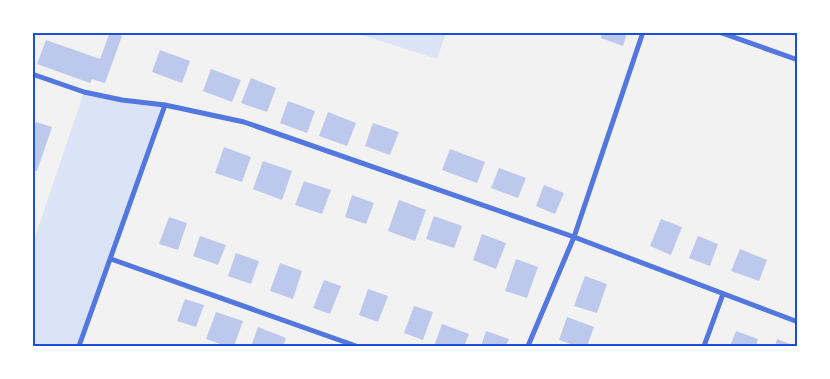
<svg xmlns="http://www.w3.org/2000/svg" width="830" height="379" viewBox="0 0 830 379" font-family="Arial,sans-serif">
	<rect width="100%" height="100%" fill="#f2f2f2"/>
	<!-- green -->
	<g fill="#dbe4f7">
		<path d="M356,33H446L437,59Z"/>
		<path d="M84,92L165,105L79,346H33V243Z"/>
	</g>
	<!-- building -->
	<g fill="#bdc9ec">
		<path d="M110,32L122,36L105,83L92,79L90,83L37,64L46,40L100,59Z"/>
		<path d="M602,32H627L623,46L601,38Z"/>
		<path d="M160,50L190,61L182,83L152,72Z"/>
		<path d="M211,69L241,80L232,102L203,91Z"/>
		<path d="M251,78L276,88L267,112L241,103Z"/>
		<path d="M288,101L315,111L307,133L280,123Z"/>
		<path d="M328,112L356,123L347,146L319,136Z"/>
		<path d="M36,122L52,127L37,171L32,170V133Z"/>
		<path d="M373,123L399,132L390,155L365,146Z"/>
		<path d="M224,147L251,157L242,182L215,173Z"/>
		<path d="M450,149L485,162L477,183L442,170Z"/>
		<path d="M263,161L292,171L282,200L253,189Z"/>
		<path d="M499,168L526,178L518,198L491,188Z"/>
		<path d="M304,181L331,190L322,214L295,205Z"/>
		<path d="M544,185L564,193L555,214L536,206Z"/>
		<path d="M352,195L374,203L366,224L345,217Z"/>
		<path d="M399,200L426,210L415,241L388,231Z"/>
		<path d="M434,216L462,226L454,248L426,239Z"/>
		<path d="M169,217L187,223L178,250L159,244Z"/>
		<path d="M661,219L682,227L671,255L650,246Z"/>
		<path d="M482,234L506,243L496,269L473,260Z"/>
		<path d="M200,236L226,245L218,265L193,256Z"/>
		<path d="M698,236L718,244L710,266L689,258Z"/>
		<path d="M740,249L767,260L759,281L731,271Z"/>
		<path d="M236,253L259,261L251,284L228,276Z"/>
		<path d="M516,259L538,267L527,298L505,291Z"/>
		<path d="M280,263L302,271L293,299L270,291Z"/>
		<path d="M585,276L607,284L597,313L574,306Z"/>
		<path d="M324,280L341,286L330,314L313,308Z"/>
		<path d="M368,289L388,296L378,322L359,315Z"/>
		<path d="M185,299L204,305L196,327L177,321Z"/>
		<path d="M414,306L433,312L423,340L404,333Z"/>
		<path d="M216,312L243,321L234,346H226L206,339Z"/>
		<path d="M567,317L594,327L587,346H576L559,340Z"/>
		<path d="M442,324L469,334L464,346H434Z"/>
		<path d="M258,327L286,338L283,346H251Z"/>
		<path d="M486,331L509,339L506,346H481Z"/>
		<path d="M736,331L758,339L756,346H730Z"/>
		<path d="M777,339L790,344V346H775Z"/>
	</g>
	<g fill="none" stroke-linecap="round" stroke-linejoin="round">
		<!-- minor -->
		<g stroke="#5277de" stroke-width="5">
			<path d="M719,32L798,60"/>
			<path d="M32,74L84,92L122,100L165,105L244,122L574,237L798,322"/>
			<path d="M111,259L356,346"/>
			<path d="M79,346L165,105"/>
			<path d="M528,346L574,237L643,32"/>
			<path d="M704,346L723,294"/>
		</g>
	</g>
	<!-- border -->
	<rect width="830" height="379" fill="none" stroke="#ffffff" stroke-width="68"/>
	<rect x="34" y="34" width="762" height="311" fill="none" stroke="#1d4ed8" stroke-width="2"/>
</svg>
